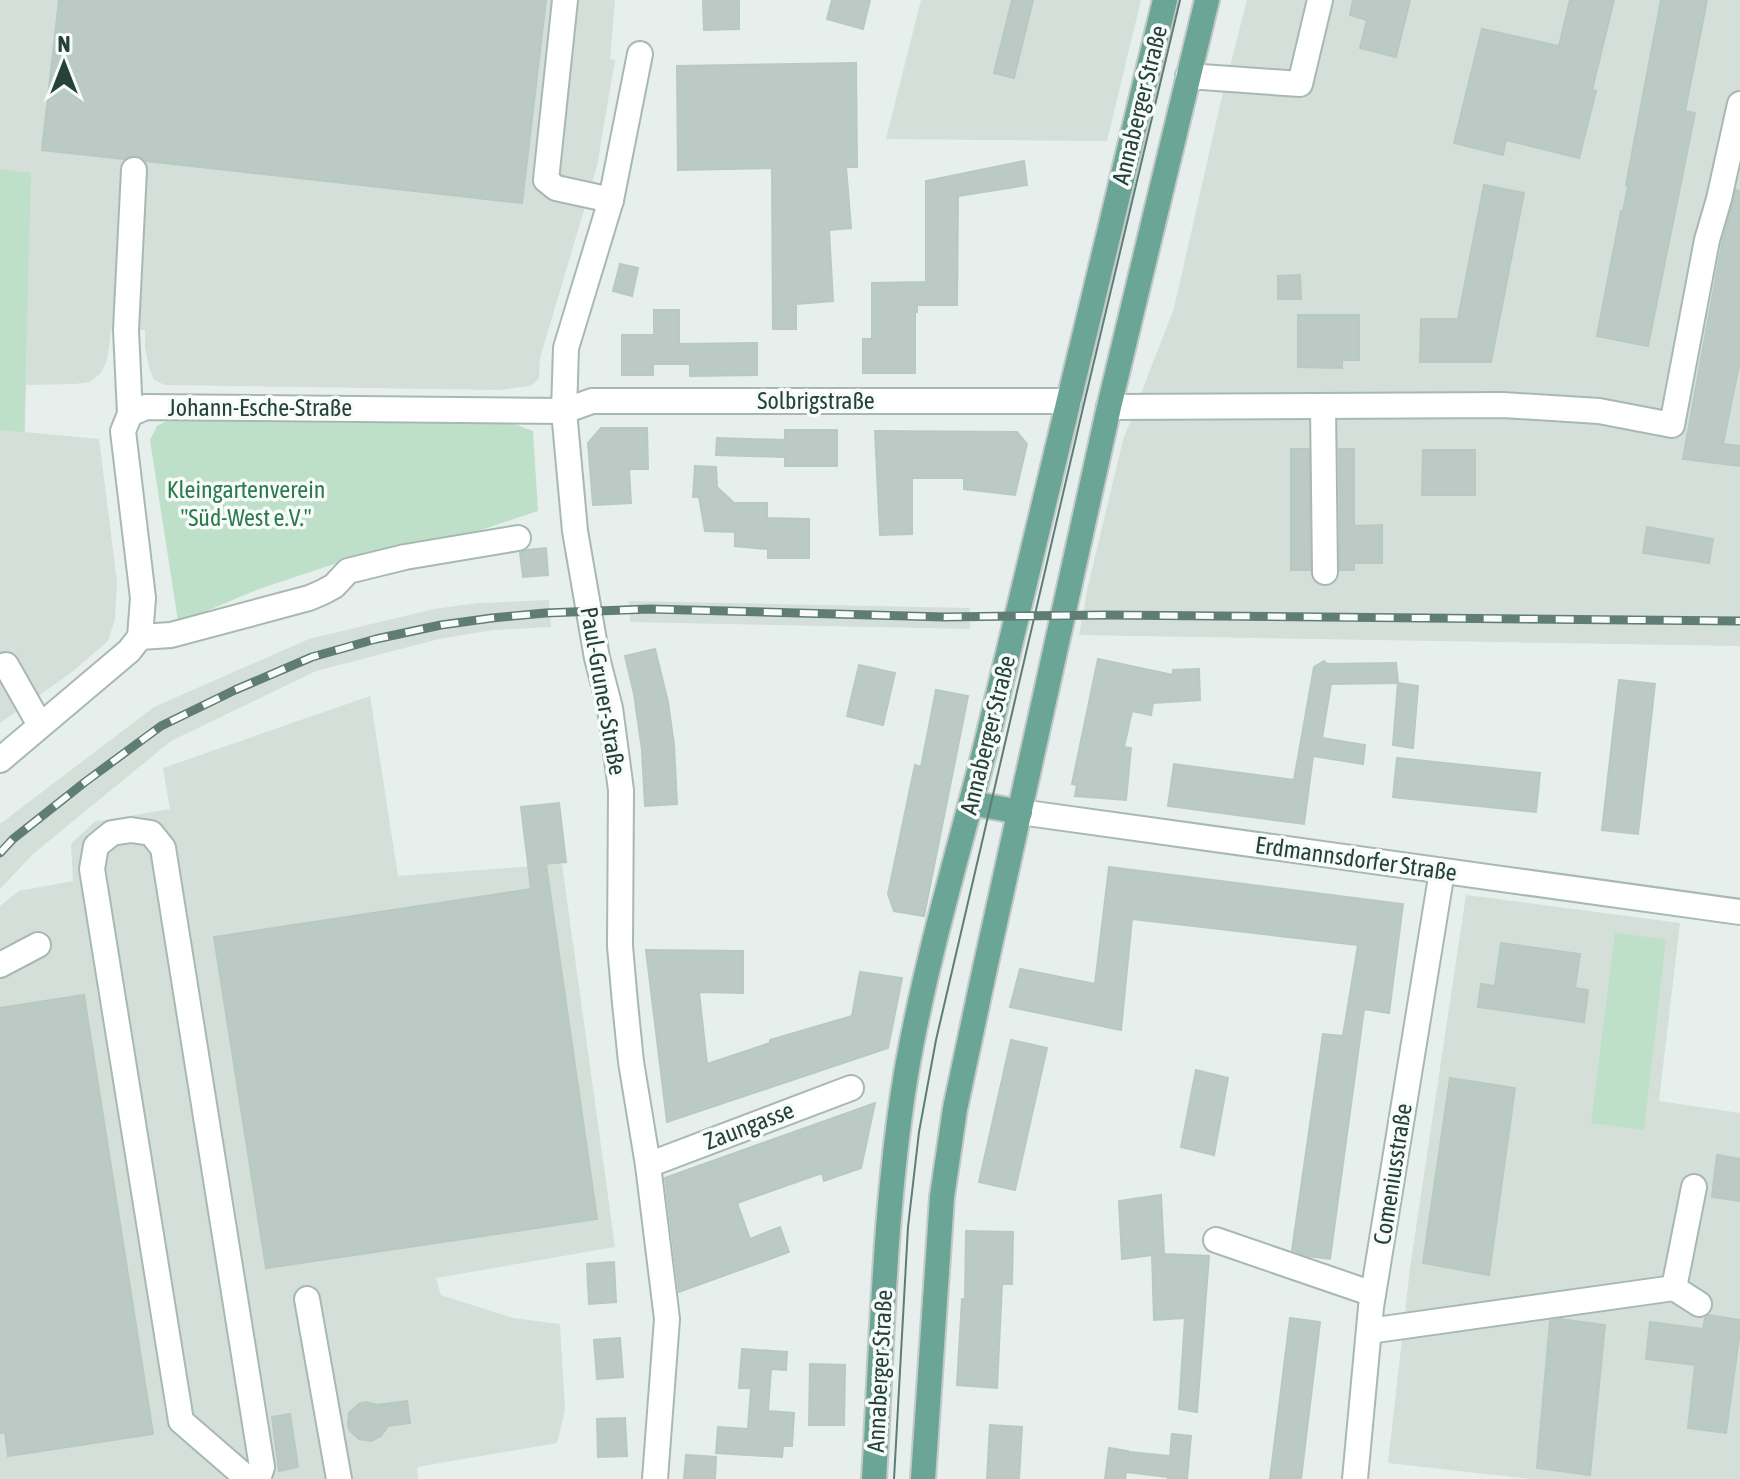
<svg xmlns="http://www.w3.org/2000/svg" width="1740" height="1479" viewBox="0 0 1740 1479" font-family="'Asap Condensed',sans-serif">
	<rect width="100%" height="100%" fill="#e6efeb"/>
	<!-- built -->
	<g fill="#d4dfda">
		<path d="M0,0H615L610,59L615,60L597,166L540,358L539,379L530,386L499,390L165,385L154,380L149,368L145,347V330H111L107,361L101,373L90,382L75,384L26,385L25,432L99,439L117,582L115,619L108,641L72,672L0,723Z"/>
		<path d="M921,0H1141L1107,141L886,139Z"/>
		<path d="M1247,0H1740V646L1079,635L1088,586L1123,440L1174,308L1221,101Z"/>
		<path d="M549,600L551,627L493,630L439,639L316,671L171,741L33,854L0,889V824L154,707L309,639L434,609L478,603Z"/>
		<path d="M629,601L970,608V629L630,622Z"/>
		<path d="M370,696L398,876L562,864L615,1247L436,1278L441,1295L513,1318L560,1324L565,1410L557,1443L417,1467L418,1479H0V906L19,891L73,881L71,844L94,822L170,809L163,768Z"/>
		<path d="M1466,895L1680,923L1659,1101L1740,1113V1479H1531L1388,1463L1410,1268Z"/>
	</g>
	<!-- green -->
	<g fill="#bfe0c8">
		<path d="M0,169L31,173L24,432L0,430Z"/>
		<path d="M173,418L509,422L533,431L538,511L469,534L367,553L259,589L192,617L178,621L150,440L157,426Z"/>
		<path d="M1615,933L1666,939L1644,1130L1591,1123Z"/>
	</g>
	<!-- building -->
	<g fill="#bbcac4" stroke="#b8c9c2" stroke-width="2">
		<path d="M59,0H546L522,203L146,161L141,157L136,155L124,159L42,150Z"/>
		<path d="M703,0H739V29L704,30Z"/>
		<path d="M832,0H870L863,29L827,19Z"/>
		<path d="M1012,0H1033L1014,78L994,73Z"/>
		<path d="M1353,0H1410L1396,57L1360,48L1367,20L1350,15Z"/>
		<path d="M1570,0H1614L1592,90L1596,91L1579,158L1506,140L1503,155L1454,143L1482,29L1559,46Z"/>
		<path d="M1661,0H1707L1685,111L1695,113L1648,346L1597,336L1621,211H1623L1628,186L1626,185Z"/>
		<path d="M856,63L857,167H846L851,228L829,230L833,301L796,304V329H773L772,168L678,170L677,66Z"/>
		<path d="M1024,161L1027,185L958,196L957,305H917V312H915V373H863V339H872V283L926,282V181Z"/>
		<path d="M1484,185L1524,193L1491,362H1420L1421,319H1458Z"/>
		<path d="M1736,190L1740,191V361L1723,444L1740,446V466L1683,459L1722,244Z"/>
		<path d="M620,264L638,268L632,296L613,291Z"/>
		<path d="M1300,275L1301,299H1278V276Z"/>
		<path d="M654,310H679V344L757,343V375L690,376V364H653V375H622V335H654Z"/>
		<path d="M1298,315H1359V360H1342V368L1298,367Z"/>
		<path d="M601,428H647L648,469H629L631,503L593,505L588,443Z"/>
		<path d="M785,430H837V466H785V457L716,455L717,438L785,440Z"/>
		<path d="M875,431L1017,432L1027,444L1015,495L964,489V478H912V534L880,535Z"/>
		<path d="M1291,449H1309L1310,570H1291Z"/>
		<path d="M1339,449H1354V526L1382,525V563H1354V570H1340Z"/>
		<path d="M1423,450H1475V495H1422Z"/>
		<path d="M695,466L716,467L717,487L734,503H767V518L809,519V558H768V549L735,546V532L705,531L699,497H693Z"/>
		<path d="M1647,527L1713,539L1709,563L1643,553Z"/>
		<path d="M546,548L548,575L523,577L520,553L527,550Z"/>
		<path d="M655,649L668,702L674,745L677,804L645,806L642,750L634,694L625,656Z"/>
		<path d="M1098,659L1173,675V670L1199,669L1200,700L1153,703L1151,715L1132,711L1124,747L1131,748L1126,800L1075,796L1077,785L1072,784Z"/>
		<path d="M1324,661L1327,664L1396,663L1398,683L1331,684L1322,738L1365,745L1363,764L1313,756L1304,824L1168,806L1174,764L1294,780L1314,667Z"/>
		<path d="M859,665L895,673L883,725L847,716Z"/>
		<path d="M1619,680L1655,684L1638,834L1602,830Z"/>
		<path d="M1398,683L1418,686L1413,748L1393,745Z"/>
		<path d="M936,690L968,696L924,916L894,911L888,894L915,765L921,767Z"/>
		<path d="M1397,758L1540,773L1536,812L1393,797Z"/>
		<path d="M559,803L566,862L546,864L597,1219L266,1268L214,937L531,889L521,807Z"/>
		<path d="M1109,867L1403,904L1389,1013L1364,1009L1330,1259L1307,1256L1292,1250L1323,1034L1343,1036L1358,945L1132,919L1121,1030L1010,1007L1020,969L1095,984Z"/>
		<path d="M1501,943L1580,954L1575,988L1588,990L1584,1022L1478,1007L1481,984L1495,986Z"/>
		<path d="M646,950L743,951V993L699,992L707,1064L770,1043V1040L852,1016L860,972L902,978L888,1048L667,1122Z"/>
		<path d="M84,995L153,1434L8,1456L5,1432L0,1433V1008Z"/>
		<path d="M1011,1040L1047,1048L1015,1190L979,1182Z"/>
		<path d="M1196,1070L1228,1078L1214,1155L1181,1147Z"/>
		<path d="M1450,1078L1515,1088L1489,1275L1423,1263Z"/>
		<path d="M875,1103L861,1168L824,1181L822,1173L737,1203L750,1239L780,1227L789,1252L679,1292L665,1178Z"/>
		<path d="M1717,1155L1740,1159V1201L1712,1197Z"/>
		<path d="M1161,1195L1164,1254L1209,1256L1197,1412L1179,1409L1185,1318L1154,1320L1152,1255L1122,1259L1119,1201Z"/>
		<path d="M966,1231L1013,1232L1012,1284H1002L997,1388L957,1385L962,1299H965Z"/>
		<path d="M614,1262L616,1302L589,1304L587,1264Z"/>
		<path d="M1708,1315L1740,1320V1331L1726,1433L1688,1428L1695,1365L1646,1359L1650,1322L1703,1329L1705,1318Z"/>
		<path d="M1290,1318L1320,1322L1301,1479H1270Z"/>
		<path d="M1560,1319L1605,1325L1590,1475L1537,1468L1550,1321Z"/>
		<path d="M620,1338L623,1377L597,1379L594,1340Z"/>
		<path d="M742,1349L787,1352L786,1370L771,1369L768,1411L794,1413L792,1446H783L782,1457L716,1453L718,1427L748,1429L751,1388H739Z"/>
		<path d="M810,1364L845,1365L844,1425H809Z"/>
		<path d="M407,1401L410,1423L388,1426L381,1436L371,1441L359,1439L350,1431L348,1425L349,1413L359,1404L366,1402L377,1405Z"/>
		<path d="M290,1414L298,1467L279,1471L272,1417Z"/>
		<path d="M625,1418L627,1456L598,1457L597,1419Z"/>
		<path d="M990,1425L1022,1427L1019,1479H987Z"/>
		<path d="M1172,1434L1191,1436L1187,1479H1168V1477L1126,1472L1125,1479H1105L1109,1448L1128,1451V1452L1170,1456Z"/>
		<path d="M686,1455L716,1457L715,1479H684Z"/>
	</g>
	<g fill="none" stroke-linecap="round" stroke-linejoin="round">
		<!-- minor casing -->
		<g stroke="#a8b8b2" stroke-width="28">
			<g id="minor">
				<path d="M565,0L546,180L556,188L611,200"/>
				<path d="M640,54L611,200L566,348L564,411L575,531L597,658L610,708L621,790L620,946L625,1003L631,1062L648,1165L667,1319L655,1479"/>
				<path d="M1188,76L1300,84L1320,0"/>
				<path d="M1323,406L1325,572"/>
				<path d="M1109,407L1503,405L1599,411L1672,425L1707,240L1719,199L1740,104"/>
				<path d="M130,414L126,330L134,170"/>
				<path d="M140,637L171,635L309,598L323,592L334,586L348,571L405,557L518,538"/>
				<path d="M6,665L40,725"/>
				<path d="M0,760L129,651L140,637L143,598L123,431L130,414L146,407L564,411L592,401H1069"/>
				<path d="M1020,812L1740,912"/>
				<path d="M0,965L38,945"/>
				<path d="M648,1165L851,1088"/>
				<path d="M1216,1240L1373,1294"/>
				<path d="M1674,1288L1694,1187"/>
				<path d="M307,1299L339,1479"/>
				<path d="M1369,1331L1674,1288L1699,1304"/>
				<path d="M248,1479L181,1421L92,869L96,846L112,833L131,830L151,833L163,848L262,1467L258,1479"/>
				<path d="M1355,1479L1371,1307L1442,871"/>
			</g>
		</g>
		<!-- major casing -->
		<g stroke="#c2cac8" stroke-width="28">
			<g id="major">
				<path d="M971,803L1020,812"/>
				<path d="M874,1479C882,1344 884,1208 906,1074C925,963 958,854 986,745L1165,0"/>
				<path d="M923,1479L942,1197L955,1109L985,968L1109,407L1207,0"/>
			</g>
		</g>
		<!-- minor -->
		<use href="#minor" stroke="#fff" stroke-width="24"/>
		<!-- major -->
		<use href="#major" stroke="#6aa596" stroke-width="24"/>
		<!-- tram -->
		<path stroke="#5f7d75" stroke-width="2" d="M894,1479L908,1227L919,1132L936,1040L1082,412L1180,0"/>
		<!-- rail casing -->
		<g stroke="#5f7d75" stroke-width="9">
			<path id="rail" d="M0,853L13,839L85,782L161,726L235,690L312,657L376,639L441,625L492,618L545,613L650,609L944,617L1107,615L1740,621"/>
		</g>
		<!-- rail -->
		<use href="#rail" stroke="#f7fbf9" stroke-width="6" stroke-dasharray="18" stroke-linecap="butt"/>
	</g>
	<g text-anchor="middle" stroke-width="7" stroke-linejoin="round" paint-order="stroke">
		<!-- street labels -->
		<g font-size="24" fill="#24423a" stroke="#f7fbf9">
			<text transform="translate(1140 105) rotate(-76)" y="8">Annaberger Straße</text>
			<text x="816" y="409">Solbrigstraße</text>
			<text x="260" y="416">Johann-Esche-Straße</text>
			<text transform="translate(603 691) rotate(80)" y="8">Paul-Gruner-Straße</text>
			<text transform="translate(988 735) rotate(-76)" y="8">Annaberger Straße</text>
			<text transform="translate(1356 859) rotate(8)" y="8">Erdmannsdorfer Straße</text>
			<text transform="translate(749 1126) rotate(-21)" y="8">Zaungasse</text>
			<text transform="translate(1393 1174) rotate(-81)" y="8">Comeniusstraße</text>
			<text transform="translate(880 1371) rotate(-87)" y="8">Annaberger Straße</text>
		</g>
		<!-- park labels -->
		<g font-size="24" fill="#2d7a4b" stroke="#f7fbf9">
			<text x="246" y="498">Kleingartenverein<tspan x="246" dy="28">"Süd-West e.V."</tspan></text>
		</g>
	</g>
	<!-- north arrow -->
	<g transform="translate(64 64)" stroke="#f7fbf9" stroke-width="6" paint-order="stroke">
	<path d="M0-6L14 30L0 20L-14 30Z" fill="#24423a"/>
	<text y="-12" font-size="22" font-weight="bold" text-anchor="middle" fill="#24423a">N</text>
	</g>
</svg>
